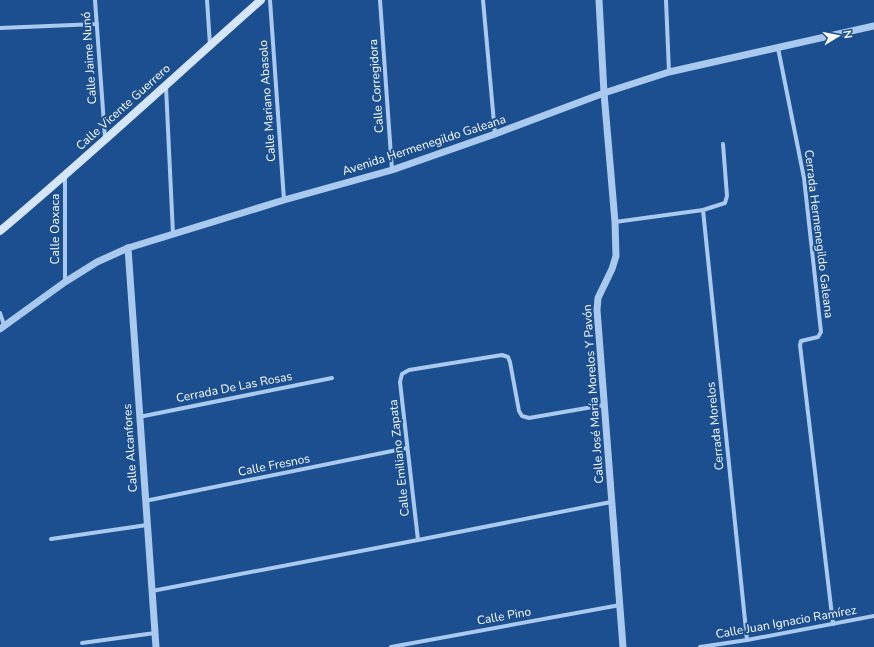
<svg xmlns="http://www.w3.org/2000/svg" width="874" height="647" viewBox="0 0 874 647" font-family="'Nunito Sans',sans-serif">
	<rect width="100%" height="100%" fill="#1b4f8f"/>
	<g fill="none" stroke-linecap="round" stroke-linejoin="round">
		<!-- minor -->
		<g stroke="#a9c9ee" stroke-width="4">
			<path d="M95,0L105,138"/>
			<path d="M207,0L210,45"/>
			<path d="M270,0L284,200"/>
			<path d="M380,0L392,170"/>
			<path d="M483,0L495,134"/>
			<path d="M666,0L669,72"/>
			<path d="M0,28L97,24"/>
			<path d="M778,48L804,178L821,332L818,337L801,341L800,345L833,624"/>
			<path d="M166,87L173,234"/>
			<path d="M65,177V282"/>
			<path d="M703,210L747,640"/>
			<path d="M615,222L703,210L725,203L727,196L723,144"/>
			<path d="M0,313L4,325"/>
			<path d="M139,417L332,378"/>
			<path d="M145,501L407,448"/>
			<path d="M51,539L147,525"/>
			<path d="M418,540L400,382L402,374L409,370L502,355L508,357L510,362L519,411L522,416L529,418L604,405"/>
			<path d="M152,591L418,540L611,502"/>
			<path d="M82,643L155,633"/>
			<path d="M391,647L620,605"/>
			<path d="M700,647L747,640L874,616"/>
		</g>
		<!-- tertiary -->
		<g stroke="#a9c9ee" stroke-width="7">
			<path d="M599,0L604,93L615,222L616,256L612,269L598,298L597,310L623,647"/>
			<path d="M128,248L156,647"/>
			<path d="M0,329L65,282L97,262L128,248L284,200L392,170L495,134L604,93L669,72L874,26"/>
		</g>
		<!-- secondary -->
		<path stroke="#d6e6fa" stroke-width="8" d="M0,231C89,156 174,77 261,0"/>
	</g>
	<g text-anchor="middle" stroke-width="4" stroke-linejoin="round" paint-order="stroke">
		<!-- street labels -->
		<g font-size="12" fill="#fff" stroke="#1b4f8f">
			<text transform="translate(89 58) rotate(-94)" y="4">Calle Jaime Nunó</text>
			<text transform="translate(376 86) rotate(-94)" y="4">Calle Corregidora</text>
			<text transform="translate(267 101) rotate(-94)" y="4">Calle Mariano Abasolo</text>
			<text transform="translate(123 107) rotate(-42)" y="4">Calle Vicente Guerrero</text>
			<text transform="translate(424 145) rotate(-18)" y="4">Avenida Hermenegildo Galeana</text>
			<text transform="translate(55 229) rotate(-90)" y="4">Calle Oaxaca</text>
			<text transform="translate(819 234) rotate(83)" y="4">Cerrada Hermenegildo Galeana</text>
			<text transform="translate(234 387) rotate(-11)" y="4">Cerrada De Las Rosas</text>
			<text transform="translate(593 394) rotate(-94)" y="4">Calle José María Morelos Y Pavón</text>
			<text transform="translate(715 426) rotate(-96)" y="4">Cerrada Morelos</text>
			<text transform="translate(130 448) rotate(-94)" y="4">Calle Alcanfores</text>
			<text transform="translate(399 458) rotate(-96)" y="4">Calle Emiliano Zapata</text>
			<text transform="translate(274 465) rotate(-11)" y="4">Calle Fresnos</text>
			<text transform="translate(504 616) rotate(-10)" y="4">Calle Pino</text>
			<text transform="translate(786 622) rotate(-10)" y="4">Calle Juan Ignacio Ramírez</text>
		</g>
	</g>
	<!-- north arrow -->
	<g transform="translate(838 36) rotate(80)" stroke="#1b4f8f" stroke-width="3" paint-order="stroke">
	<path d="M0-3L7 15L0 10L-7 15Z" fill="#ffffff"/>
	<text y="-6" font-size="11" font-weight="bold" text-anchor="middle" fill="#ffffff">N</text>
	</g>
</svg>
